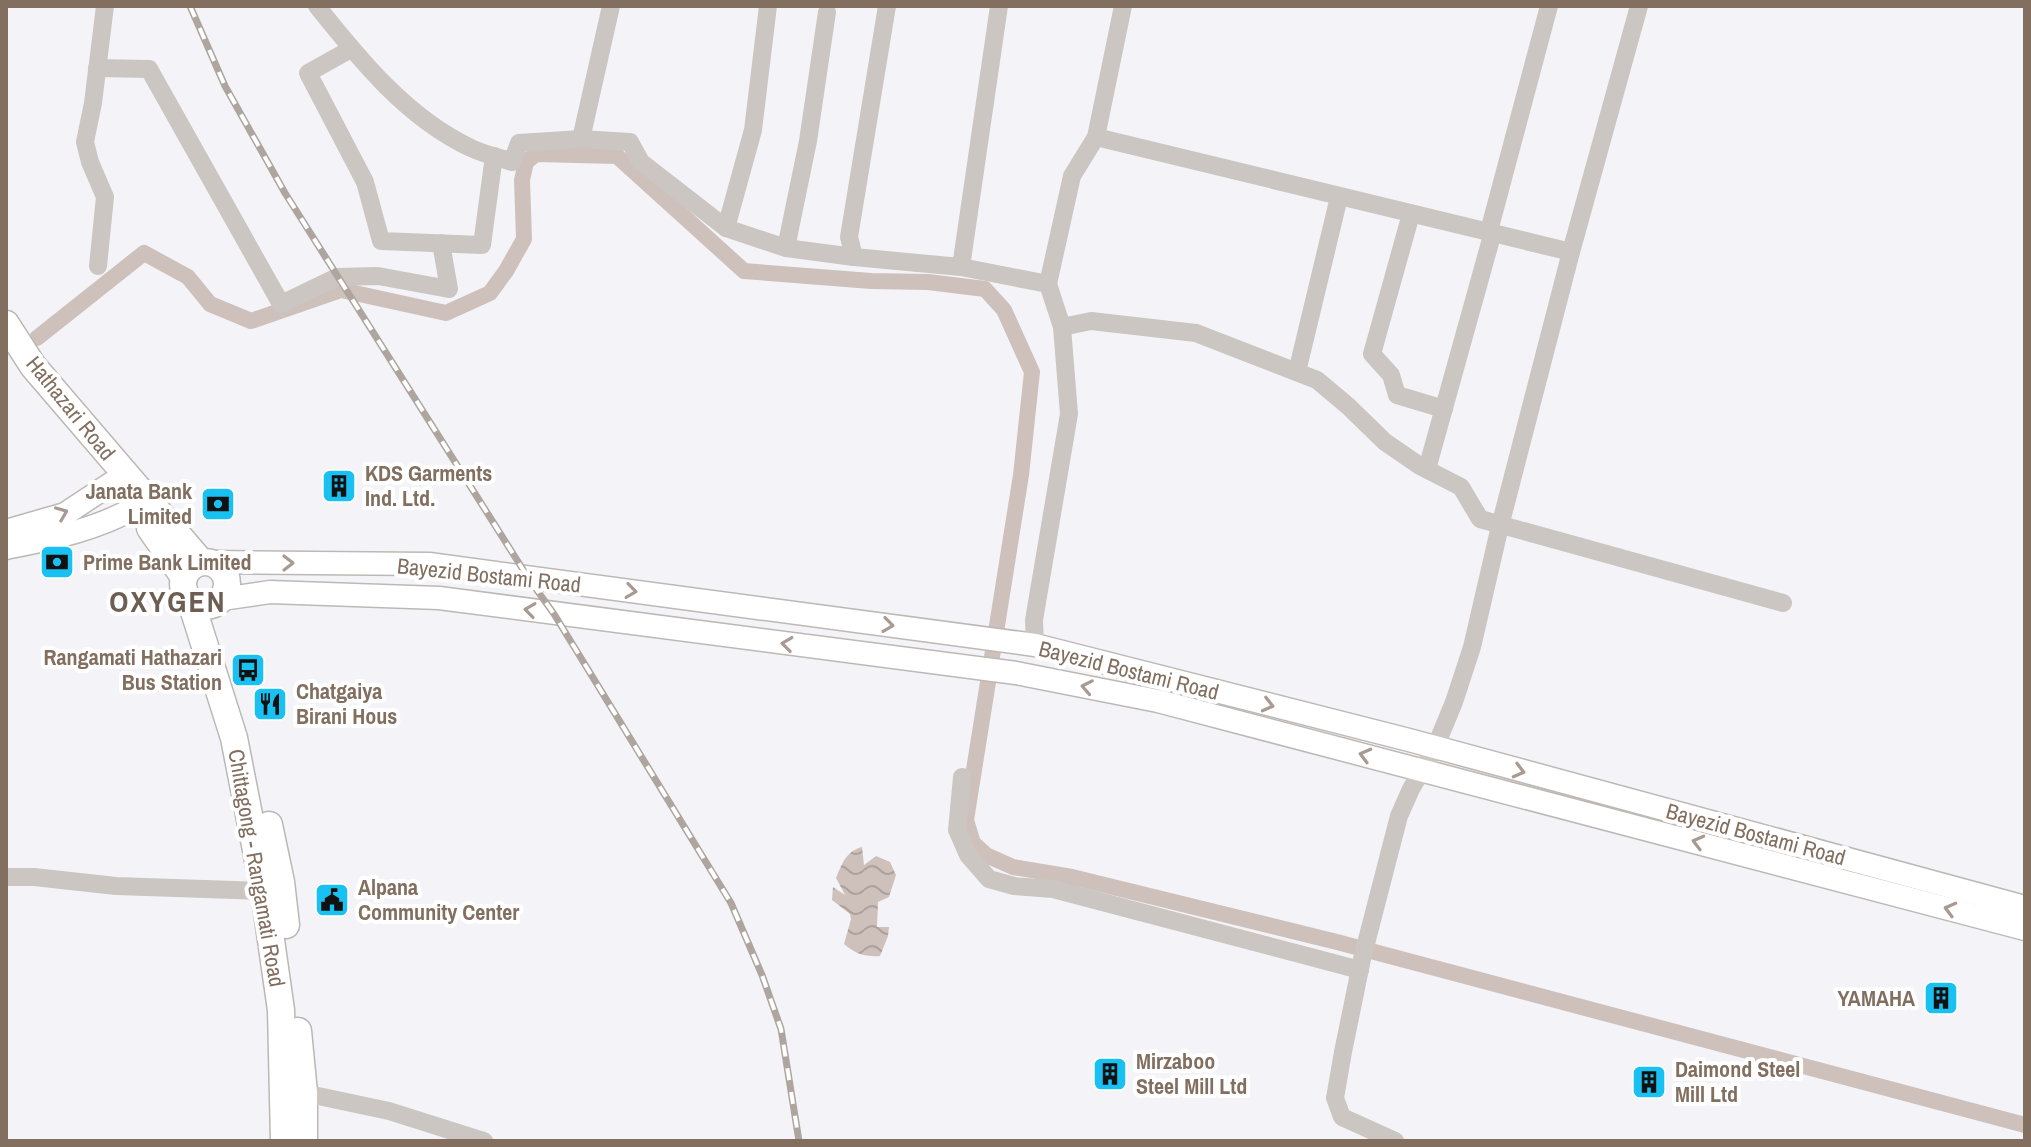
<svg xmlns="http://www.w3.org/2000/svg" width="2031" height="1147" viewBox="0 0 2031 1147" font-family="'Archivo Narrow',sans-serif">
	<defs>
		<pattern id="water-waves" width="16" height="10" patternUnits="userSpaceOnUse" patternTransform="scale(2)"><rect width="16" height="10" fill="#cec1bc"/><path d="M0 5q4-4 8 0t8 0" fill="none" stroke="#ada19c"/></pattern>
	</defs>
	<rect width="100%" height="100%" fill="#f4f4f8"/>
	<!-- water -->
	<path fill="url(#water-waves)" d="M862,847L864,865L876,856L890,862L896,875L889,897L878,902L877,927H889L888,936L880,956C866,957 855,954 844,944L851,919L850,914L832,900L833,887L845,895L836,878C842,864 846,851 862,847Z"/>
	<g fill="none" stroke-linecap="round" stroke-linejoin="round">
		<!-- canal -->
		<path stroke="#cec1bc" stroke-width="16" d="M37,338L144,253L188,277L210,304L251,321L341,290L446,313L490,293L506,271L524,239L522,180L526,162L536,154L617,156L744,271L871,281L928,282L985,289L1004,310L1032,372L1021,475L966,820L973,843L986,855L1013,867L1072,877L1337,942L2025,1125"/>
		<!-- major casing -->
		<g stroke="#bdb8b3" stroke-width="25">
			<g id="major">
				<path d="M6,531L65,514L112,483"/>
				<path d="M6,548C49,539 96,530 134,508"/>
				<path d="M210,562L429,564L1035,645L1409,740L2025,907"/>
				<path d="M222,599L270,592L439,598L1016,673L1158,701L2025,929"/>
			</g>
		</g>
		<!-- highway casing -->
		<g stroke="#bcb7b3" stroke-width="29">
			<g id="highway">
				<path d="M6,324L33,366L201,562"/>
				<path d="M150,528L184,577"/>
				<circle cx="205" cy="584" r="22"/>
				<path d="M191,602L234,738L264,891L281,1010L284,1141"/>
				<path d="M269,825L281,882L286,925"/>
				<path d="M298,1031L304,1093V1141"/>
			</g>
		</g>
		<!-- minor -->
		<g stroke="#cbc6c2" stroke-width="18">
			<path d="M317,6C360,60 407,118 471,148C483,154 498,157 512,162L519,143L581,139L630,142L641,162L726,228L786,248L854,257"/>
			<path d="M887,6L849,237L854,257L961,267L1048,284L1062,327L1069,414L1034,620L1035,645"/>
			<path d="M1123,6L1096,137L1571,252L1639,6"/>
			<path d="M351,49L308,73L365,182L381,241L482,245L494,156"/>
			<path d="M97,68L149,69L281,304L337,277L378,276L449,289L441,243"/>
			<path d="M581,139L611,6"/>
			<path d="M1411,214L1372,354L1391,375L1397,395L1444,409"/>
			<path d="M726,228L753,130L768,6"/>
			<path d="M1489,231L1549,6"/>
			<path d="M786,248L808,141L827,12"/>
			<path d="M98,266L105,197L90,162L85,142L93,103L105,6"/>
			<path d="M961,267L999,6"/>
			<path d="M1048,284L1072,176L1096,137"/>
			<path d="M1062,327L1091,321L1196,333L1317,380L1348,406L1385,442L1420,466L1461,487L1480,519L1783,603"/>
			<path d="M1297,372L1339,197"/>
			<path d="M1427,469L1493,232"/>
			<path d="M962,777L957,830L968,855L989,879L1014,886L1053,889L1360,970"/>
			<path d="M6,877H34L116,886L264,891"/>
			<path d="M304,1093L389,1111L484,1141"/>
			<path d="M1395,1141L1342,1117L1335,1098L1343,1052L1362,959L1399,816L1411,789L1435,748L1454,702L1472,647L1500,526L1571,252"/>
		</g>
		<!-- major -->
		<use href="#major" stroke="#fff" stroke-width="22"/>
		<!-- highway -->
		<use href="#highway" stroke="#fff" stroke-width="26"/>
		<!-- rail casing -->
		<g stroke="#aea59f" stroke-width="7">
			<path id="rail" d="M190,6L225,86L285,193L529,579L554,614L731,903L762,975L781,1029L799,1141"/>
		</g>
		<!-- rail -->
		<use href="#rail" stroke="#fff" stroke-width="4" stroke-dasharray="12" stroke-linecap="butt"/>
	</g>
	<!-- one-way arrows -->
	<defs><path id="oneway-chevron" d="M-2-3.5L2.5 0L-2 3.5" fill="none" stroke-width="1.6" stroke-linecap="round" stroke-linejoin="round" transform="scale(2)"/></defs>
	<g stroke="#a89a90">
		<use href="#oneway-chevron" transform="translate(62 513) rotate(-22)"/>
		<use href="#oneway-chevron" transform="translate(288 563)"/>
		<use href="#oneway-chevron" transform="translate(631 591) rotate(8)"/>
		<use href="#oneway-chevron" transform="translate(530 610) rotate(-172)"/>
		<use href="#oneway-chevron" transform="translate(888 625) rotate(8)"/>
		<use href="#oneway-chevron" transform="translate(787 644) rotate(-173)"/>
		<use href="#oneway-chevron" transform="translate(1087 687) rotate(-169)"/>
		<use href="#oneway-chevron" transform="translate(1268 705) rotate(14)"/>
		<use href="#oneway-chevron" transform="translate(1365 755) rotate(-165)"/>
		<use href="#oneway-chevron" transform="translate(1519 771) rotate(15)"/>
		<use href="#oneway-chevron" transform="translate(1698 842) rotate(-165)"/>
		<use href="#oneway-chevron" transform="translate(1950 909) rotate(-165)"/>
	</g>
	<!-- icons -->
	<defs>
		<g id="building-square" transform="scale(1.8)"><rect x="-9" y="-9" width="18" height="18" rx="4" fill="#19c1f2" stroke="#fff"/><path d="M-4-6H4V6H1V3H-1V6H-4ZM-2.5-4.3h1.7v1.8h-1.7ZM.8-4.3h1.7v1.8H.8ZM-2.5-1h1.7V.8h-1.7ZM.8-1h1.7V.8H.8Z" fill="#111"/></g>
		<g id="bank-square" transform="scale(1.8)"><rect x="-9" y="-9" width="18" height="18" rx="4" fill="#19c1f2" stroke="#fff"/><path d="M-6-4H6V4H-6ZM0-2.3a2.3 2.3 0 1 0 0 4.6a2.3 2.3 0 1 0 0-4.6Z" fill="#111"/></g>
		<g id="bus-square" transform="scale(1.8)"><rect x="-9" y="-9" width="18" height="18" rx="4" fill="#19c1f2" stroke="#fff"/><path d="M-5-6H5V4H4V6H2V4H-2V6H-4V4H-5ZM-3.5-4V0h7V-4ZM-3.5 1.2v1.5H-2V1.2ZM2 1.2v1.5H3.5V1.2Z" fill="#111"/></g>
		<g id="restaurant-square" transform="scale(1.8)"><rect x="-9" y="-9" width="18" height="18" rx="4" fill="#19c1f2" stroke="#fff"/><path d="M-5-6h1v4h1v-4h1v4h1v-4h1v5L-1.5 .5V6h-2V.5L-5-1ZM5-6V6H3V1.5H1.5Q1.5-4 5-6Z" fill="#111"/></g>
		<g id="civic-square" transform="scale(1.8)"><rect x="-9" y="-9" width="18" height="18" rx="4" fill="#19c1f2" stroke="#fff"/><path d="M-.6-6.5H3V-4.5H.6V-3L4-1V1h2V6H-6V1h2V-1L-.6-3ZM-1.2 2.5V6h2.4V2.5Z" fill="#111"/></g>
	</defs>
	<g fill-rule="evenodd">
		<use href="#building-square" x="339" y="486"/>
		<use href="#bank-square" x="218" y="504"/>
		<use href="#bank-square" x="57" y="562"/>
		<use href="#bus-square" x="248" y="670"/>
		<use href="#restaurant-square" x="270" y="704"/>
		<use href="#civic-square" x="332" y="900"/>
		<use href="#building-square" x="1941" y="998"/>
		<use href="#building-square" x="1110" y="1074"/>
		<use href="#building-square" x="1649" y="1082"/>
	</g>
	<g text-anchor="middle" stroke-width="8" stroke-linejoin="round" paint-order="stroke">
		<!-- street labels -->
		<g font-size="22" fill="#826f60" stroke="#fff">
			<text transform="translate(71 408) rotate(51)" y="8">Hathazari Road</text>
			<text transform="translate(489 575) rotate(6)" y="8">Bayezid Bostami Road</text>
			<text transform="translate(1129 670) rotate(14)" y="8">Bayezid Bostami Road</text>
			<text transform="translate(1756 834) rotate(15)" y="8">Bayezid Bostami Road</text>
			<text transform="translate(257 868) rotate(80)" y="8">Chittagong - Rangamati Road</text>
		</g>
		<!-- poi labels -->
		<g font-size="22" font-weight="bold" fill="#826f60" stroke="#fff" text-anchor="start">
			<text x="365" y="481">KDS Garments<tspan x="365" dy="25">Ind. Ltd.</tspan></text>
			<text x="192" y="499" text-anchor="end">Janata Bank<tspan x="192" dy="25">Limited</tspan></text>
			<text x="83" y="570">Prime Bank Limited</text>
			<text x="222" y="665" text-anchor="end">Rangamati Hathazari<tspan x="222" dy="25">Bus Station</tspan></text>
			<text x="296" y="699">Chatgaiya<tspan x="296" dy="25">Birani Hous</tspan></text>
			<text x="358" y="895">Alpana<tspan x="358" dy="25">Community Center</tspan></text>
			<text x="1915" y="1006" text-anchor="end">YAMAHA</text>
			<text x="1136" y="1069">Mirzaboo<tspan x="1136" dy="25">Steel Mill Ltd</tspan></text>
			<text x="1675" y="1077">Daimond Steel<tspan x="1675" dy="25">Mill Ltd</tspan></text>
		</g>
		<!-- district labels -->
		<g font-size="30" font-weight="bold" letter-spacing="2" fill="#6c5e52" stroke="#fff">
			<text x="168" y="612">OXYGEN</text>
		</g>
	</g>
	<!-- border -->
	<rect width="2031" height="1147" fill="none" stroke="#826f60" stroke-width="16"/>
</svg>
